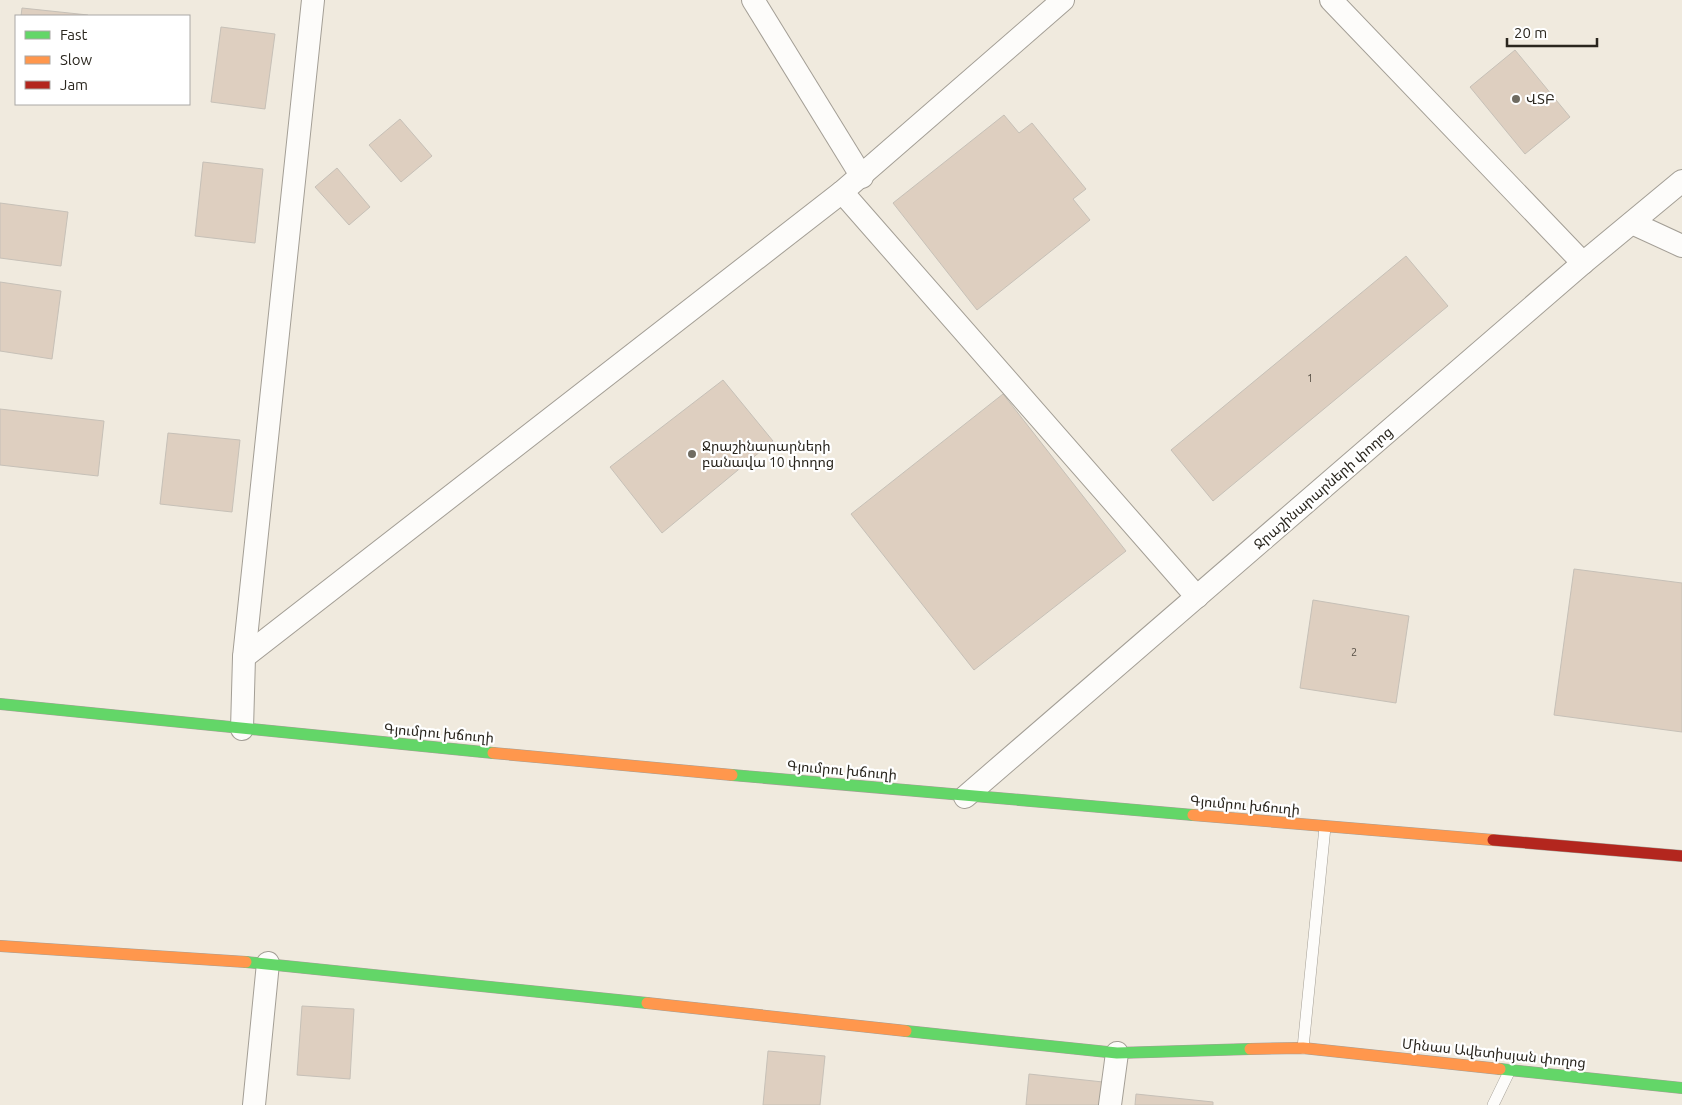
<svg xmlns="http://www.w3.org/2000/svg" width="1682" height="1105" viewBox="0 0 1682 1105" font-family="Ubuntu,'Noto Sans Armenian',sans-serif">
	<rect width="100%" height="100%" fill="#f0eade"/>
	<!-- building -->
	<g fill="#decfc0" stroke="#c6c0b7">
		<path d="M22,8L88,15V16H21Z"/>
		<path d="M221,27L275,34L265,109L211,102Z"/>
		<path d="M1515,50L1570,117L1525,154L1470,87Z"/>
		<path d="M1004,115L1019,133L1032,123L1086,189L1073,199L1090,220L977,310L893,203Z"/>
		<path d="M400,119L432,156L401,182L369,145Z"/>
		<path d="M203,162L263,169L255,243L195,236Z"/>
		<path d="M337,168L370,207L349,225L315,187Z"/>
		<path d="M0,203L68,212L61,266L0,258Z"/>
		<path d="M1406,256L1448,306L1213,501L1171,450Z"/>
		<path d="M0,282L61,291L52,359L0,351Z"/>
		<path d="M723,380L773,441L662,533L610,467Z"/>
		<path d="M1003,394L1126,551L974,670L851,514Z"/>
		<path d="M0,409L104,421L98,476L0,465Z"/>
		<path d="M168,433L240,440L232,512L160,504Z"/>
		<path d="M1574,569L1682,583V732L1554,715Z"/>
		<path d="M1313,600L1409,616L1396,703L1300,688Z"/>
		<path d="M302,1006L354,1009L350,1079L297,1075Z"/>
		<path d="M768,1051L825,1056L820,1105H763Z"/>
		<path d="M1029,1074L1103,1082L1100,1105H1026Z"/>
		<path d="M1136,1094L1213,1102V1105H1135Z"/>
	</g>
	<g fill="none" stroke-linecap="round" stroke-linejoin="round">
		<!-- lane casing -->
		<g stroke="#a39e95" stroke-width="12">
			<g id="lane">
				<path d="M1303,1048L1325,827"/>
				<path d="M1493,1105L1510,1070"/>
			</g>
		</g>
		<!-- street casing -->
		<g stroke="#a39e95" stroke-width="24">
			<g id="street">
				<path d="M753,0L862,177"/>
				<path d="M1331,0L1583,263"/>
				<path d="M842,192L1197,597"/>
				<path d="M1632,223L1682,246"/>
				<path d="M244,657L842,192L1063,0"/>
				<path d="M242,729L244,657L313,0"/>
				<path d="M965,797L1583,263L1682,181"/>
				<path d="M254,1105L268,963"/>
				<path d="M1110,1105L1117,1053"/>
			</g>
		</g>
		<!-- fast casing -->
		<g stroke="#a39e95" stroke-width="12">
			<g id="fast">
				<path d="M0,704L493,753"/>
				<path d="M732,775L1193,815"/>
				<path d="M246,962L647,1003"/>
				<path d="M906,1031L1117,1053L1250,1049"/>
				<path d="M1500,1069L1682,1088"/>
			</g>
		</g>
		<!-- slow casing -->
		<g stroke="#a39e95" stroke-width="12">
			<g id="slow">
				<path d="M493,753L732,775"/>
				<path d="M1193,815L1493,840"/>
				<path d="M0,946L246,962"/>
				<path d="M647,1003L906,1031"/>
				<path d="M1250,1049L1303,1048L1500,1069"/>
			</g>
		</g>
		<!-- jam casing -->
		<g stroke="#a39e95" stroke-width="12">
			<path id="jam" d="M1493,840L1682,856"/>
		</g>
		<!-- lane -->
		<use href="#lane" stroke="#fdfcfa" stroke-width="11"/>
		<!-- street -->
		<use href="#street" stroke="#fdfcfa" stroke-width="22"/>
		<!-- fast -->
		<use href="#fast" stroke="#63d668" stroke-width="11"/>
		<!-- slow -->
		<use href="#slow" stroke="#ff974d" stroke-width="11"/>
		<!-- jam -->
		<use href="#jam" stroke="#b3261e" stroke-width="11"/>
	</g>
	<!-- markers -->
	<g fill="#6f6b61" stroke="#fff" stroke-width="2">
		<circle cx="1516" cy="99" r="5"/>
		<circle cx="692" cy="454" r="5"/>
	</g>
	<g text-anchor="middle" stroke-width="4.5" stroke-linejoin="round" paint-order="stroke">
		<!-- number labels -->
		<g font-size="11" fill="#575046">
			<text x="1310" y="382">1</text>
			<text x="1354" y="656">2</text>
		</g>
		<!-- poi labels -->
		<g font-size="14" fill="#2a261e" stroke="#fff" text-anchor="start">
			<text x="1526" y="104">ՎՏԲ</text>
			<text x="702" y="451">Ջրաշինարարների<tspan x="702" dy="16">բանավա 10 փողոց</tspan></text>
		</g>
		<!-- street labels -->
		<g font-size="14" fill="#2a261e" stroke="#fff">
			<text transform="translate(1323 488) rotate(-41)" y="5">Ջրաշինարարների փողոց</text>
			<text transform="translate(439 733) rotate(5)" y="5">Գյումրու խճուղի</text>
			<text transform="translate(842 770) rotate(5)" y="5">Գյումրու խճուղի</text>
			<text transform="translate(1245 805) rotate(5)" y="5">Գյումրու խճուղի</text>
			<text transform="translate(1494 1053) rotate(6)" y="5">Մինաս Ավետիսյան փողոց</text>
		</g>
	</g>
	<!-- legend -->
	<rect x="15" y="15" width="175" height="90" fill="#ffffff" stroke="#aaa8a5"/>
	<rect x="25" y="31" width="25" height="8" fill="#63d668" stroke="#aaa8a5"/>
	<text x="60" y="40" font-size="15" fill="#2a261e">Fast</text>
	<rect x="25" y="56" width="25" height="8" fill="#ff974d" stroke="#aaa8a5"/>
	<text x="60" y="65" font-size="15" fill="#2a261e">Slow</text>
	<rect x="25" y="81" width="25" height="8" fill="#b3261e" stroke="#aaa8a5"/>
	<text x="60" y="90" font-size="15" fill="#2a261e">Jam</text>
	<!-- scale -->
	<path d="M1507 38v8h90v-8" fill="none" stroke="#2a261e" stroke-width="2.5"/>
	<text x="1514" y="38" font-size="15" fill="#2a261e" stroke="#ffffff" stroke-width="4" paint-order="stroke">20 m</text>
</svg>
